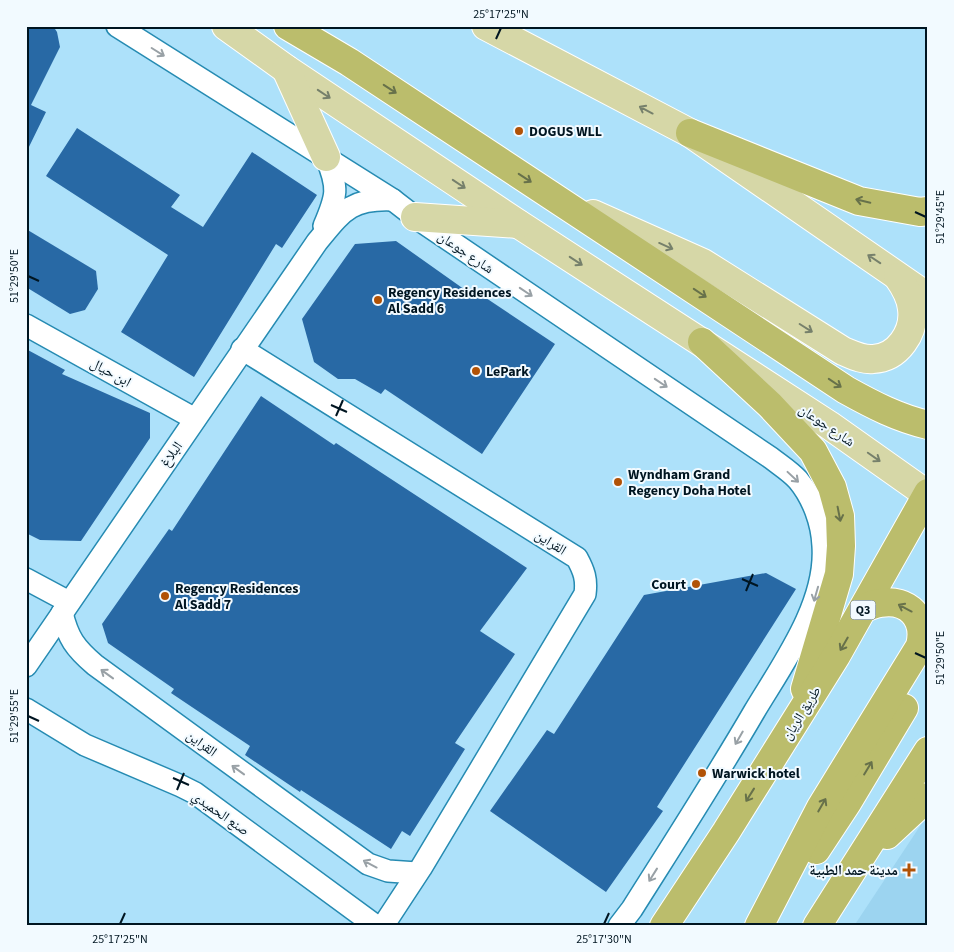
<svg xmlns="http://www.w3.org/2000/svg" width="954" height="952" viewBox="0 0 954 952" font-family="'Source Sans 3','Noto Naskh Arabic',sans-serif">
	<rect width="100%" height="100%" fill="#ade1fa"/>
	<!-- built -->
	<path fill="#9cd4f0" d="M928,814V926H854Z"/>
	<!-- building -->
	<g fill="#2869a5">
		<path d="M26,26H53L57,32L60,47L31,105L46,112L26,153Z"/>
		<path d="M77,128L180,195L171,207L203,227L252,152L317,195L282,248L276,244L194,377L121,332L168,255L46,176Z"/>
		<path d="M26,229L96,271L98,289L85,310L70,314L26,287Z"/>
		<path d="M396,241L468,292L471,288L555,344L482,454L385,389L381,394L355,379H338L314,362L302,319L355,244Z"/>
		<path d="M26,349L65,370L62,374L150,413V438L81,541L40,540L26,533Z"/>
		<path d="M261,396L334,445L336,443L527,568L480,631L515,654L455,743L465,749L410,836L402,831L391,849L301,790L300,792L245,755L250,746L171,693L174,689L108,643L102,624L169,529L172,531Z"/>
		<path d="M766,573L796,589L657,807L663,811L606,892L490,811L547,730L554,734L644,595Z"/>
	</g>
	<g fill="none" stroke-linecap="round" stroke-linejoin="round">
		<!-- minor casing -->
		<g stroke="#268bb2" stroke-width="24">
			<g id="minor">
				<path d="M117,26L393,200L415,217L771,458C780,465 791,472 798,480C813,498 822,523 823,546C827,604 782,665 754,712C715,779 673,844 632,909L619,926"/>
				<path d="M324,226C337,196 339,188 326,157"/>
				<path d="M26,325L195,419"/>
				<path d="M242,349L577,558C584,571 587,579 585,594L421,868L383,926"/>
				<path d="M26,579L69,602"/>
				<path d="M62,613C68,638 75,648 95,665L368,864L388,871L417,873"/>
				<path d="M26,666L317,242C342,212 350,198 393,200"/>
				<path d="M26,709L85,745L181,786L195,793L376,926"/>
			</g>
		</g>
		<!-- major casing -->
		<g stroke="#fff" stroke-width="30">
			<g id="major">
				<path d="M226,26L286,69L520,225L829,425L928,495"/>
				<path d="M486,26L690,133L928,297"/>
				<path d="M286,69L326,157"/>
				<path d="M593,214L703,263L843,351C853,355 862,360 873,359C898,358 915,332 912,309C911,297 905,287 898,277"/>
				<path d="M415,217L518,224"/>
			</g>
		</g>
		<!-- highway casing -->
		<g stroke="#fff" stroke-width="30">
			<g id="highway">
				<path d="M288,26L349,62L846,390C873,405 898,418 928,425"/>
				<path d="M690,133L859,201L920,212L928,211"/>
				<path d="M702,342L770,405L813,451L832,487L840,516L841,546L839,574L805,689"/>
				<path d="M887,835L928,797"/>
				<path d="M816,850L847,803L904,708"/>
				<path d="M664,926L726,832L836,656L928,493"/>
				<path d="M759,926L821,807L920,646C927,618 908,598 880,603C874,604 869,606 864,608"/>
				<path d="M817,926L928,751"/>
			</g>
		</g>
		<!-- minor -->
		<use href="#minor" stroke="#fff" stroke-width="21"/>
		<!-- major -->
		<use href="#major" stroke="#d6d7a7" stroke-width="28"/>
		<!-- highway -->
		<use href="#highway" stroke="#bbbd6c" stroke-width="28"/>
	</g>
	<!-- one-way arrows -->
	<defs><path id="oneway-shaft" d="M-6 0H5M1.5-3L5.5 0L1.5 3" fill="none" stroke-width="1.6" stroke-linecap="round" stroke-linejoin="round" transform="scale(1.25)"/></defs>
	<g stroke="#99a1a6">
		<use href="#oneway-shaft" transform="translate(158 52) rotate(32)"/>
		<use href="#oneway-shaft" transform="translate(526 292) rotate(34)"/>
		<use href="#oneway-shaft" transform="translate(661 383) rotate(34)"/>
		<use href="#oneway-shaft" transform="translate(793 477) rotate(43)"/>
		<use href="#oneway-shaft" transform="translate(816 594) rotate(106)"/>
		<use href="#oneway-shaft" transform="translate(107 674) rotate(-144)"/>
		<use href="#oneway-shaft" transform="translate(739 738) rotate(120)"/>
		<use href="#oneway-shaft" transform="translate(238 770) rotate(-144)"/>
		<use href="#oneway-shaft" transform="translate(370 864) rotate(-152)"/>
		<use href="#oneway-shaft" transform="translate(653 875) rotate(122)"/>
	</g>
	<g stroke="#67714a">
		<use href="#oneway-shaft" transform="translate(390 89) rotate(33)"/>
		<use href="#oneway-shaft" transform="translate(525 178) rotate(33)"/>
		<use href="#oneway-shaft" transform="translate(863 201) rotate(-167)"/>
		<use href="#oneway-shaft" transform="translate(700 293) rotate(34)"/>
		<use href="#oneway-shaft" transform="translate(835 383) rotate(34)"/>
		<use href="#oneway-shaft" transform="translate(839 514) rotate(79)"/>
		<use href="#oneway-shaft" transform="translate(905 608) rotate(-152)"/>
		<use href="#oneway-shaft" transform="translate(844 644) rotate(120)"/>
		<use href="#oneway-shaft" transform="translate(868 768) rotate(-59)"/>
		<use href="#oneway-shaft" transform="translate(750 795) rotate(122)"/>
		<use href="#oneway-shaft" transform="translate(822 805) rotate(-60)"/>
	</g>
	<g stroke="#76806b">
		<use href="#oneway-shaft" transform="translate(324 94) rotate(34)"/>
		<use href="#oneway-shaft" transform="translate(646 110) rotate(-152)"/>
		<use href="#oneway-shaft" transform="translate(459 184) rotate(34)"/>
		<use href="#oneway-shaft" transform="translate(666 246) rotate(24)"/>
		<use href="#oneway-shaft" transform="translate(874 259) rotate(-146)"/>
		<use href="#oneway-shaft" transform="translate(576 261) rotate(33)"/>
		<use href="#oneway-shaft" transform="translate(806 328) rotate(32)"/>
		<use href="#oneway-shaft" transform="translate(874 457) rotate(35)"/>
	</g>
	<!-- ticks -->
	<path fill="none" stroke="#001521" stroke-width="2" d="M496,39L501,28M915,212L926,217M28,276L39,281M331,405L347,412M336,416L343,400M742,579L758,586M746,591L753,574M915,653L926,658M28,716L39,721M173,778L189,785M177,790L184,773M120,924L125,913M604,924L609,913"/>
	<!-- markers -->
	<g fill="#b15206" stroke="#f2faff" stroke-width="2">
		<circle cx="519" cy="131" r="5"/>
		<circle cx="378" cy="300" r="5"/>
		<circle cx="476" cy="371" r="5"/>
		<circle cx="618" cy="482" r="5"/>
		<circle cx="696" cy="584" r="5"/>
		<circle cx="165" cy="596" r="5"/>
		<circle cx="702" cy="773" r="5"/>
		<path d="M906.5 862.5h5v5h5v5h-5v5h-5v-5h-5v-5h5z"/>
	</g>
	<g text-anchor="middle" stroke-width="4" stroke-linejoin="round" paint-order="stroke">
		<!-- shield labels -->
		<rect fill="#f2faff" stroke="#495a64" stroke-width="1" x="850.5" y="600.5" width="25" height="19" rx="4"/>
		<g font-size="12" font-weight="bold" fill="#001521">
			<text x="863" y="614">Q3</text>
		</g>
		<!-- poi labels -->
		<g font-size="14" font-weight="bold" fill="#001521" stroke="#f2faff" text-anchor="start">
			<text x="529" y="136">DOGUS WLL</text>
			<text x="388" y="297">Regency Residences<tspan x="388" dy="16">Al Sadd 6</tspan></text>
			<text x="486" y="376">LePark</text>
			<text x="628" y="479">Wyndham Grand<tspan x="628" dy="16">Regency Doha Hotel</tspan></text>
			<text x="686" y="589" text-anchor="end">Court</text>
			<text x="175" y="593">Regency Residences<tspan x="175" dy="16">Al Sadd 7</tspan></text>
			<text x="712" y="778">Warwick hotel</text>
			<text x="898" y="875" text-anchor="end">مدينة حمد الطبية</text>
		</g>
		<!-- street labels -->
		<g font-size="14" fill="#001521" stroke="#f2faff">
			<text transform="translate(466 252) rotate(34)" y="5">شارع جوعان</text>
			<text transform="translate(111 372) rotate(29)" y="5">ابن حيال</text>
			<text transform="translate(827 425) rotate(34)" y="5">شارع جوعان</text>
			<text transform="translate(171 454) rotate(-55)" y="5">البلاغ</text>
			<text transform="translate(551 542) rotate(32)" y="5">القراين</text>
			<text transform="translate(801 713) rotate(-58)" y="5">طريق الريان</text>
			<text transform="translate(202 743) rotate(36)" y="5">القراين</text>
			<text transform="translate(221 813) rotate(35)" y="5">صنع الحميدي</text>
		</g>
	</g>
	<!-- border -->
	<rect width="954" height="952" fill="none" stroke="#f2faff" stroke-width="55"/>
	<rect x="28" y="28" width="898" height="896" fill="none" stroke="#001521" stroke-width="2"/>
	<g font-size="12" text-anchor="middle" fill="#001521">
		<text x="501" y="18">25°17'25"N</text>
		<text transform="translate(940 217) rotate(-90)" y="4">51°29'45"E</text>
		<text transform="translate(14 276) rotate(-90)" y="4">51°29'50"E</text>
		<text transform="translate(940 658) rotate(-90)" y="4">51°29'50"E</text>
		<text transform="translate(14 716) rotate(-90)" y="4">51°29'55"E</text>
		<text x="120" y="943">25°17'25"N</text>
		<text x="604" y="943">25°17'30"N</text>
	</g>
</svg>
